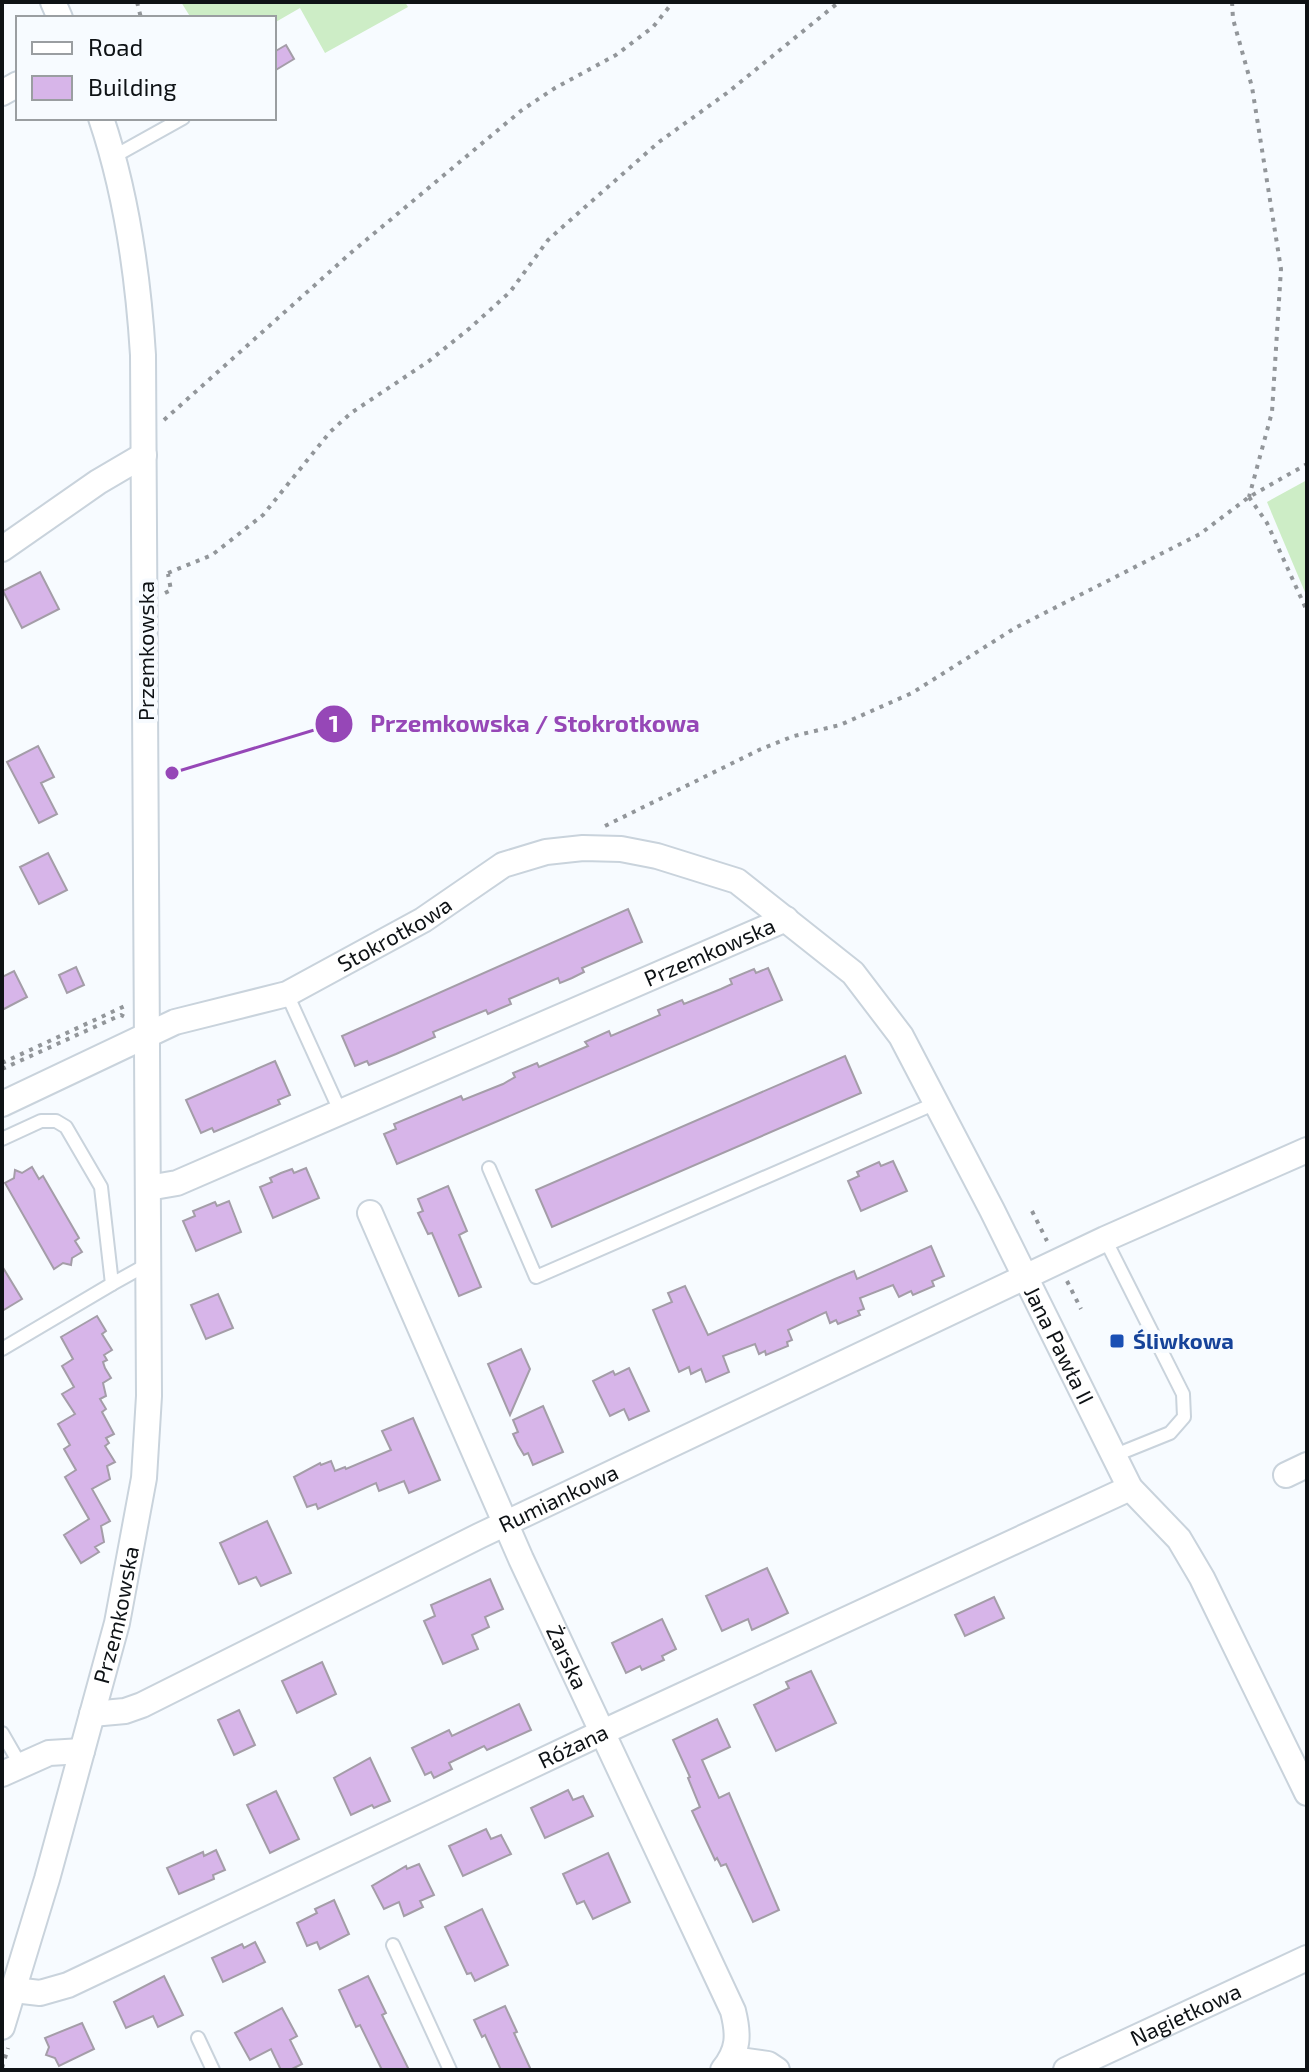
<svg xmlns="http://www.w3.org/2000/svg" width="1309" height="2072" viewBox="0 0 1309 2072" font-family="'Exo 2',sans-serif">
	<rect width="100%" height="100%" fill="#f7fbff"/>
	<!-- green -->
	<g fill="#cdedc6">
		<path d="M181,2H405L408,7L325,53L300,8L274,23V18H191Z"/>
		<path d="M1307,480V597L1267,502Z"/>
	</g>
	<!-- building -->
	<g fill="#d7b5e9" stroke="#a49da8" stroke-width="2">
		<path d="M286,45L294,59L274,71V52Z"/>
		<path d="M40,572L59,609L22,628L3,591Z"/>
		<path d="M38,746L54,777L41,783L57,814L39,823L7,762Z"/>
		<path d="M48,853L67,890L39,904L20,867Z"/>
		<path d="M628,909L642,942L582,968L584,972L572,978L560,983L558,978L509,999L511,1004L499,1009L488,1014L486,1010L433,1032L435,1037L396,1054L369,1065L367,1061L355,1066L342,1036Z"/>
		<path d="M76,967L84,985L67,993L59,975Z"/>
		<path d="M768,968L782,1000L397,1164L384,1134L396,1129L394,1124L461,1096L463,1100L503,1084L515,1077L513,1073L537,1063L539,1067L588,1046L585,1042L609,1031L611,1036L660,1015L658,1010L682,1000L684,1004L721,989L732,984L730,979L754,969L756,973Z"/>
		<path d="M14,971L27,997L2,1010V977Z"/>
		<path d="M845,1056L861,1093L552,1227L536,1190Z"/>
		<path d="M275,1061L290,1095L278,1100L280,1104L240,1121L214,1132L212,1128L201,1133L186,1100Z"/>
		<path d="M893,1161L907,1191L861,1211L848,1181L859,1176L857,1172L879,1162L881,1166Z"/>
		<path d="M32,1167L39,1179L43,1176L79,1238L75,1241L82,1252L72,1258L71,1265L63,1263L54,1269L5,1183L14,1178L15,1170L22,1173Z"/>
		<path d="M306,1168L319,1198L273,1218L260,1187L272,1182L270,1178L281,1173L292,1169L294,1173Z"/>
		<path d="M448,1186L467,1231L459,1235L481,1287L459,1296L432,1233L428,1234L418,1213L423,1211L418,1199Z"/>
		<path d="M229,1201L241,1232L196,1251L183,1221L195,1216L193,1211L215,1202L217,1206Z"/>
		<path d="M931,1246L944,1276L932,1281L934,1286L913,1295L911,1291L899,1297L893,1285L860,1298L864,1309L858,1311L860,1315L838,1324L836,1320L830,1323L826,1312L788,1330L792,1340L787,1342L788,1346L766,1355L765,1351L759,1354L755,1344L723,1356L729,1372L706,1382L701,1369L691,1374L689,1367L679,1372L653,1310L672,1302L668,1293L685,1286L708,1335L835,1279L854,1271L857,1279Z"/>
		<path d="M2,1266L22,1299L2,1311Z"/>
		<path d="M218,1294L233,1328L206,1339L191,1305Z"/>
		<path d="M97,1316L106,1331L102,1334L112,1350L104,1355L107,1360L103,1362L105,1368L111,1378L103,1383L106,1396L100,1399L106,1409L102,1412L114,1434L106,1438L109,1443L105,1446L115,1462L107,1466L110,1479L92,1489L110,1521L101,1526L104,1542L95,1547L99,1552L81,1563L64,1535L89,1519L65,1477L76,1470L64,1449L70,1445L58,1424L75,1414L62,1394L74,1387L62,1366L73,1359L61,1337Z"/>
		<path d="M521,1349L530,1369L510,1415L488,1364Z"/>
		<path d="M629,1368L649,1411L629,1420L624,1409L610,1416L593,1381L613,1371L615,1375Z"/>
		<path d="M543,1406L563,1452L533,1465L528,1453L524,1455L518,1445L513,1434L518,1432L513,1420Z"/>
		<path d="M413,1418L440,1480L409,1493L404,1481L379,1491L376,1483L318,1509L316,1504L307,1507L294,1477L320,1463L321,1465L331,1461L335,1471L345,1467L346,1469L391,1450L382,1431Z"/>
		<path d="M267,1521L291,1573L261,1586L256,1577L239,1584L220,1543Z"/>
		<path d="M767,1568L788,1613L752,1630L748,1619L722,1631L706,1596Z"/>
		<path d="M490,1579L503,1609L485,1617L489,1627L472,1635L478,1649L443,1664L424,1621L435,1616L431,1605Z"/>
		<path d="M994,1597L1004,1618L965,1636L955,1615Z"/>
		<path d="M662,1619L676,1649L662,1656L664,1660L642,1670L640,1666L626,1673L612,1643Z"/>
		<path d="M322,1662L336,1694L297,1713L282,1681Z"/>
		<path d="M811,1671L836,1723L776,1751L754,1705L789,1688L786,1682Z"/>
		<path d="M519,1704L531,1730L487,1750L484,1746L449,1763L452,1769L434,1778L431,1772L425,1775L412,1748L449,1730L452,1736Z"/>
		<path d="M239,1710L255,1745L234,1755L218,1720Z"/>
		<path d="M717,1719L730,1747L702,1760L719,1798L729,1793L779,1910L753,1922L726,1864L721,1866L717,1858L715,1860L692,1811L700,1807L688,1778L690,1777L673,1740Z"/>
		<path d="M370,1758L390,1801L374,1808L372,1805L351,1815L334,1778Z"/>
		<path d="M568,1790L573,1800L583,1796L593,1816L545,1838L531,1808Z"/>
		<path d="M276,1791L299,1839L270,1853L247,1805Z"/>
		<path d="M486,1829L491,1839L501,1835L511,1854L463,1876L449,1846Z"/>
		<path d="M216,1850L225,1870L213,1875L214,1879L179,1894L167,1868L203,1852L204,1856Z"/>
		<path d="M608,1853L630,1902L593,1919L584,1901L577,1904L563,1874Z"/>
		<path d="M419,1864L434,1895L420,1901L423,1907L404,1916L399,1902L384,1909L372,1886L406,1866L407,1869Z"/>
		<path d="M334,1900L349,1934L320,1949L317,1942L307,1946L297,1923L317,1913L315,1909Z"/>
		<path d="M482,1909L508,1965L475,1981L471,1973L467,1974L445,1927Z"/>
		<path d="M255,1942L265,1962L223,1982L212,1958L242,1944L244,1948Z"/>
		<path d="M164,1976L183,2015L158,2027L153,2016L126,2028L114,2002Z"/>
		<path d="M368,1976L386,2013L382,2015L409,2070H382L360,2025L356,2027L339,1990Z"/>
		<path d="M505,2006L517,2032L514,2033L531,2070H501L485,2035L482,2037L474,2020Z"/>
		<path d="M282,2008L297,2036L290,2040L302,2064L290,2070H281L271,2049L250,2060L235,2033Z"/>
		<path d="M82,2023L94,2049L59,2066L55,2058L46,2055L49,2047L45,2038Z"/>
	</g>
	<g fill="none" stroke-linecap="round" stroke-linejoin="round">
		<!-- service casing -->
		<g stroke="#c9d3dc" stroke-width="16">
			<g id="service">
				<path d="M113,157L183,118"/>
				<path d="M287,994L341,1113"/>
				<path d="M2,1139L41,1121H56L66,1127L101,1187L112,1284L2,1349"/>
				<path d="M489,1168L536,1277L936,1103"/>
				<path d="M1105,1239L1183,1394L1184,1417L1170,1433L1113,1456"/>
				<path d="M112,1284L148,1264"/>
				<path d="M2,1733L21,1766"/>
				<path d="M393,1945L450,2070"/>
				<path d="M198,2038L213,2070"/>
			</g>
		</g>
		<!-- minor casing -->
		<g stroke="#c9d3dc" stroke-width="28">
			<g id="minor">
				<path d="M53,2L60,18"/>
				<path d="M2,93L18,84"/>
				<path d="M2,549L98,482L144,455"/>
				<path id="s1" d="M2,1104L175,1022L287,994L423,920L503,865L546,852L583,848L621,849L657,856L737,881L853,973L901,1036L992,1210L1130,1488L1179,1539L1202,1578L1307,1793"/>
				<path id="s2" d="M148,1188L177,1183L786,919"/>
				<path id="s3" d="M370,1213L521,1559L733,2011C739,2035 739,2050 723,2070"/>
				<path d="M1286,1475L1307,1465"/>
				<path id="s4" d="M92,1714L125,1711L142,1705L479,1536L1105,1239L1307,1150"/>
				<path d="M2,1774L49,1753L82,1751"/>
				<path id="s5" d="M14,1990L40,1993L68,1985L603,1732L1130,1488"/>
				<path id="s6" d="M2,2027L47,1879L117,1623L144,1478L149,1396L143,355C138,274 127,195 101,118"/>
				<path d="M732,2059L768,2064L777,2070"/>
				<path id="s7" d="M1066,2070L1307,1958"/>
			</g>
		</g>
		<!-- path -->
		<g stroke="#92969a" stroke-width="4" stroke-dasharray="4 6" stroke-linecap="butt">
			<path d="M137,2L141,18"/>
			<path d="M1232,2L1233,19L1252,87L1281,269L1272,412L1249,497"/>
			<path d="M164,420L353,251L522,110L555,88L616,55L653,27L673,2"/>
			<path d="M1249,497L1267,523L1307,611"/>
			<path d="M168,573L212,555L263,515L330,432L351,413L429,361L470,328L510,292L548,240L567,223L659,142L727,93L839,2"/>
			<path d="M165,593L171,590L168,574"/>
			<path d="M605,826L761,749L794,736L840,725L912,693L1015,628L1200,534L1249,497L1307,464"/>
			<path d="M2,1063L127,1005"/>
			<path d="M2,1069L121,1015L127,1018"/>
			<path d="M1032,1211L1047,1241"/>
			<path d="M1067,1281L1081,1309"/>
			<path d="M2,2068L8,2048"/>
		</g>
		<!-- service -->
		<use href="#service" stroke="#fff" stroke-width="12"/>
		<!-- minor -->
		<use href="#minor" stroke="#fff" stroke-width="24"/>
	</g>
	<!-- markers -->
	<rect fill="#1a4fb4" stroke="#f7fbff" stroke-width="3" x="1109" y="1333" width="16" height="16" rx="4"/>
	<g text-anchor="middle" stroke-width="8" stroke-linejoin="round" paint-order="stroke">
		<!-- street labels -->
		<g font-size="22" fill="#0e1215" stroke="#f7fbff">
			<text transform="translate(146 651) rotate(-90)" y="8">Przemkowska</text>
			<text dy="8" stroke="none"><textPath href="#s1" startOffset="430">Stokrotkowa</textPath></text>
			<text dy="8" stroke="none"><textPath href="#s2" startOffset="610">Przemkowska</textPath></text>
			<text dy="8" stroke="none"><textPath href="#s1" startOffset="1374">Jana Pawła II</textPath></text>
			<text dy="8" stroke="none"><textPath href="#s4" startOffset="516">Rumiankowa</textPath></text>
			<text dy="8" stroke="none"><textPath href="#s6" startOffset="428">Przemkowska</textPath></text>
			<text dy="8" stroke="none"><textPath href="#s3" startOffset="486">Żarska</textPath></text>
			<text dy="8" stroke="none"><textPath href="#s5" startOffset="614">Różana</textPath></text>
			<text dy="8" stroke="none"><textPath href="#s7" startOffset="132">Nagietkowa</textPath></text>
		</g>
		<!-- transit labels -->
		<g font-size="22" font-weight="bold" fill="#164399" stroke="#f7fbff" text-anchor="start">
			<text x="1133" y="1349">Śliwkowa</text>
		</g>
	</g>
	<!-- callouts -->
	<path fill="none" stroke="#9647b7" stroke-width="3" d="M172 773L334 724"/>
	<g fill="#9647b7" stroke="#f7fbff" stroke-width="3">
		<circle cx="172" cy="773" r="8"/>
		<circle cx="334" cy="724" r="20"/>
	</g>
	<g font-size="24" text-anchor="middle" font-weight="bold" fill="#fff">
		<text x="334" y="732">1</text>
	</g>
	<g font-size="24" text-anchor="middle" font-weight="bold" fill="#9647b7" stroke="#f7fbff" stroke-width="8" stroke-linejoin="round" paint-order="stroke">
		<text x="535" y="732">Przemkowska / Stokrotkowa</text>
	</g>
	<!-- border -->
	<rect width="1309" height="2072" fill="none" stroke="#0e1215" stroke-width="8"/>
	<!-- legend -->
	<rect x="16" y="16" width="260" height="104" fill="#f7fbff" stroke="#9a9ea1" stroke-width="2"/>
	<rect x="32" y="42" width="40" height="12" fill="#ffffff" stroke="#9a9ea1" stroke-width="2"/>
	<text x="88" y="56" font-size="24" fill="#0e1215">Road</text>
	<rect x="32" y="76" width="40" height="24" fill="#d7b5e9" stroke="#9a9ea1" stroke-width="2"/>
	<text x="88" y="96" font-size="24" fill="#0e1215">Building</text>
</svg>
